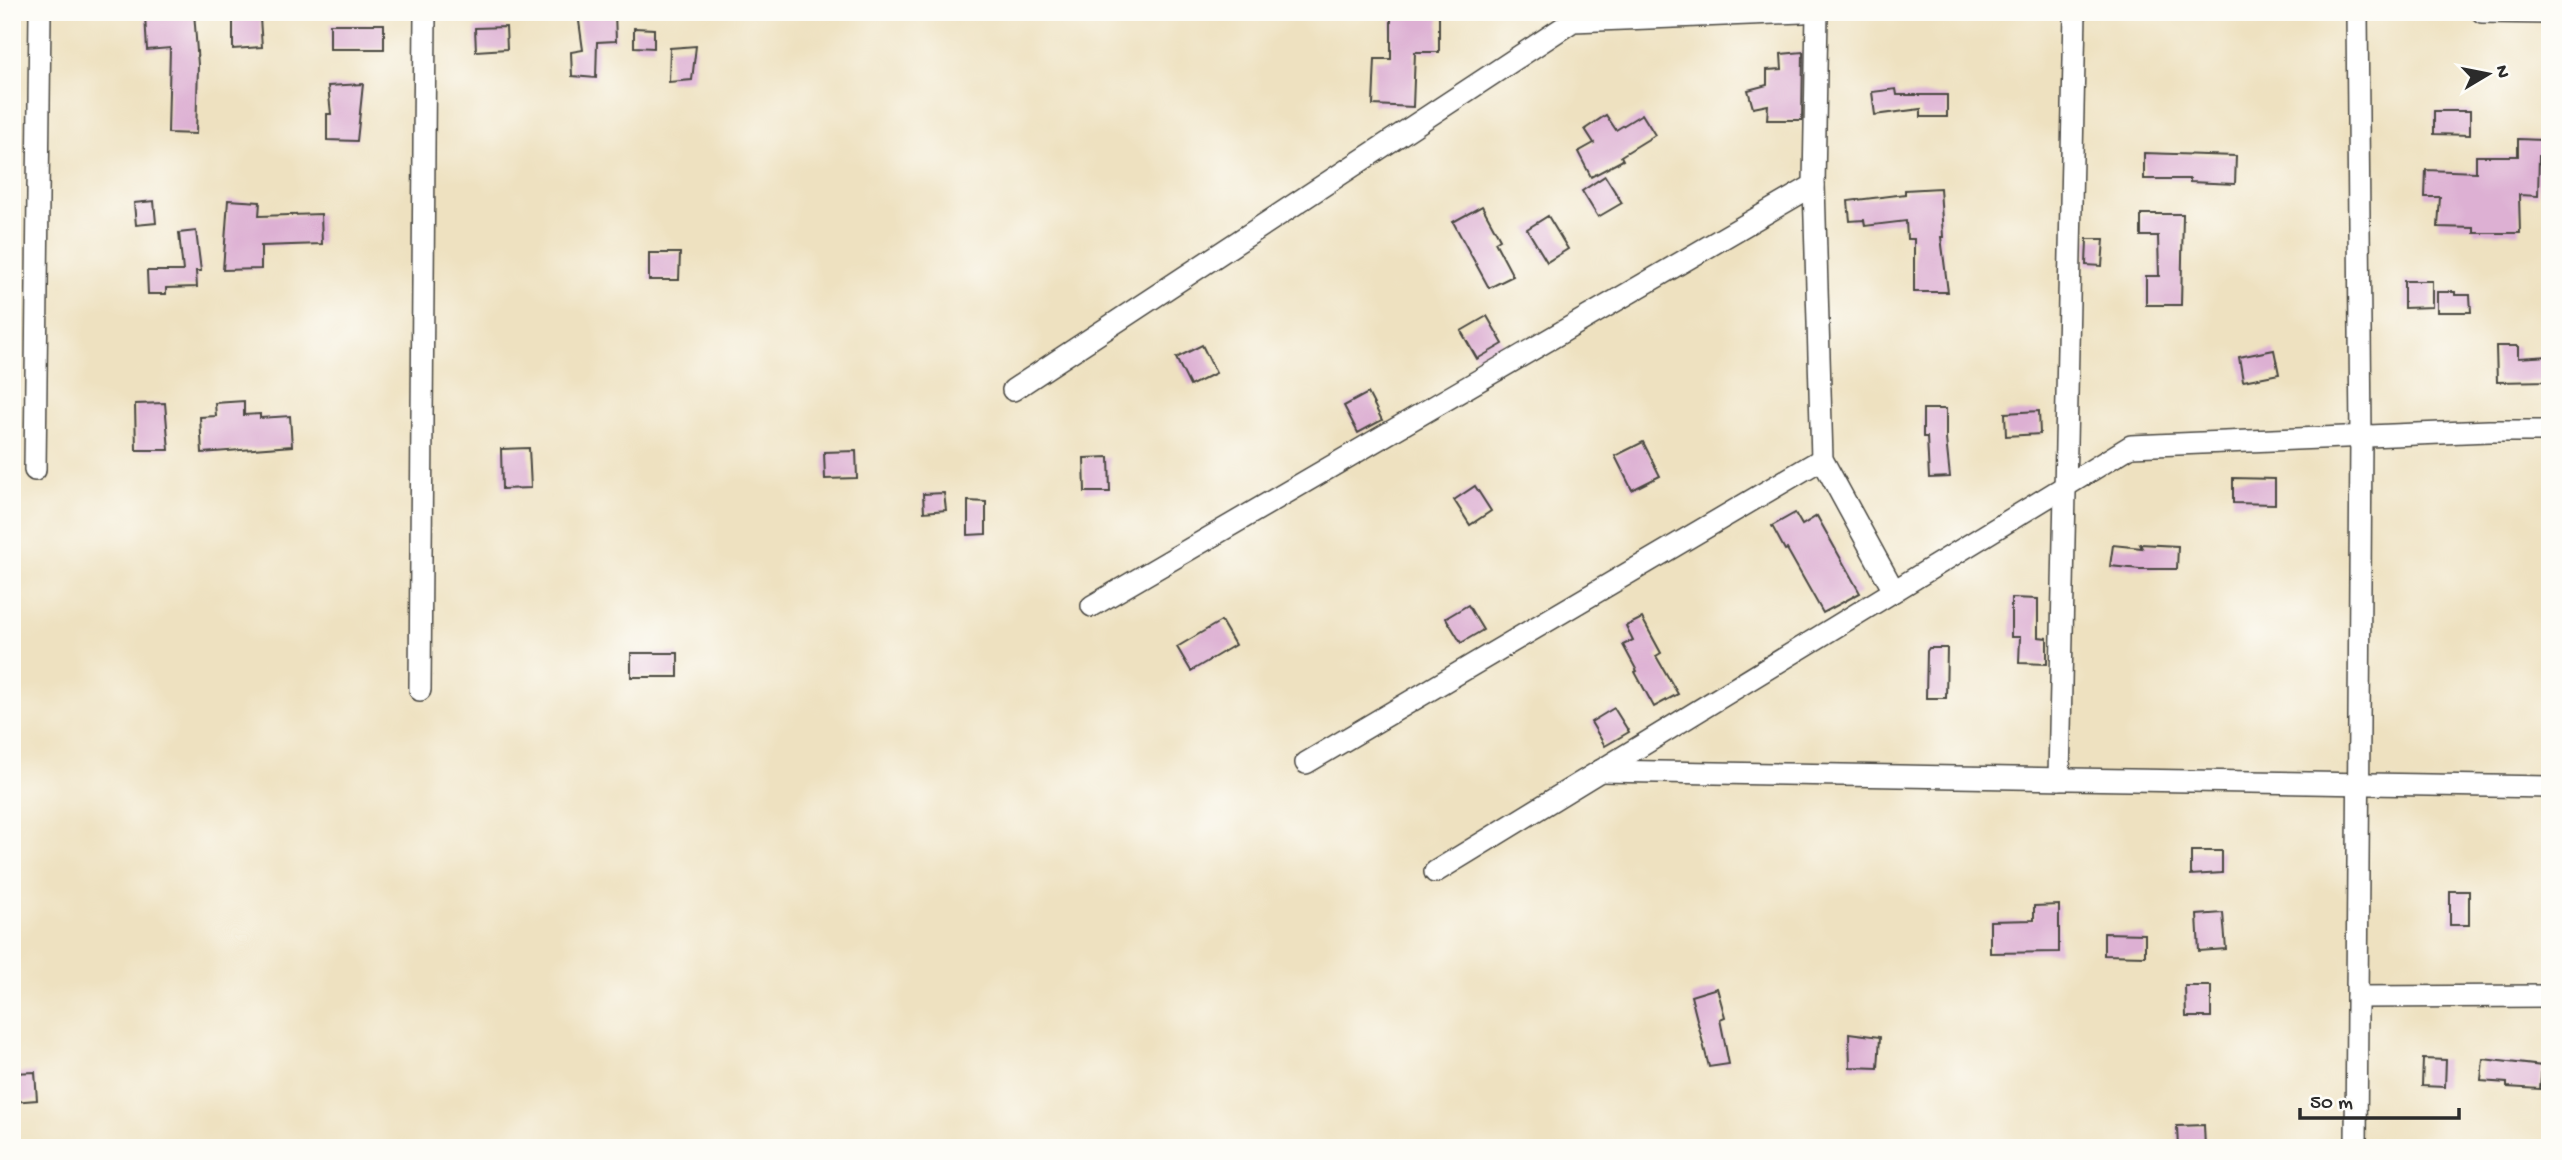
<svg xmlns="http://www.w3.org/2000/svg" width="2562" height="1160" viewBox="0 0 2562 1160" font-family="'Gochi Hand',sans-serif">
	<rect width="100%" height="100%" fill="#fdfcf7"/>
	<filter id="ink" filterUnits="userSpaceOnUse"><feTurbulence type="fractalNoise" baseFrequency=".0143" numOctaves="2"/><feDisplacementMap in="SourceGraphic" scale="14" xChannelSelector="R" yChannelSelector="G"/><feConvolveMatrix kernelMatrix="1 2 1 2 8 2 1 2 1" color-interpolation-filters="sRGB"/></filter>
	<filter id="wash" filterUnits="userSpaceOnUse"><feTurbulence type="fractalNoise" baseFrequency=".00686" numOctaves="4" result="noise"/><feDisplacementMap in="SourceGraphic" scale="28" xChannelSelector="R" yChannelSelector="G"/><feGaussianBlur stdDeviation="1.57" result="paint"/><feColorMatrix in="noise" values="0 0 0 0 0 0 0 0 0 0 0 0 0 0 0 0 0 1.4 0 .05"/><feComposite in="paint" operator="in"/></filter>
	<g filter="url(#wash)">
		<rect width="100%" height="100%" fill="#eee1c0"/>
		<g id="blocks">
			<!-- building -->
			<g fill="#ddb0d3">
				<path d="M194,12L198,65L196,134L168,133L170,48L147,50L145,15Z"/>
				<path d="M233,12H249L250,19L260,18L262,47L233,49Z"/>
				<path d="M598,12H615L616,41L597,42L596,78L572,76L571,52L583,50L578,14Z"/>
				<path d="M1391,12H1439V52H1415L1413,107L1373,105L1375,59H1391Z"/>
				<rect x="330" y="24" width="54" height="25"/>
				<path d="M506,27L507,49L476,51L475,28Z"/>
				<path d="M634,28L654,29V48L634,47Z"/>
				<path d="M696,46L692,80L669,82L670,48Z"/>
				<path d="M1803,52L1802,120H1767L1768,105L1753,108L1748,90L1767,85V70L1782,69L1781,54Z"/>
				<path d="M363,84L357,141L327,140V114H331L328,86Z"/>
				<path d="M1896,89L1897,95H1947V117H1921V109L1875,115L1872,92Z"/>
				<path d="M2434,111H2470V135L2434,134Z"/>
				<path d="M1642,114L1655,135L1621,156L1623,160L1591,177L1578,152L1594,143L1585,129L1606,115L1616,130Z"/>
				<path d="M2518,139L2542,140V156H2539L2538,196L2519,195L2520,233H2474V228L2438,227L2440,197H2425L2426,170L2476,172V156H2518Z"/>
				<path d="M2144,153L2236,156L2235,184L2190,182V179H2144Z"/>
				<path d="M1605,176L1622,203L1598,217L1582,191Z"/>
				<path d="M1940,188L1943,237H1941L1948,292H1914V239H1907L1906,221L1865,226L1864,220L1850,221L1848,201L1905,194V190Z"/>
				<path d="M228,200L260,202L259,216L321,214L322,244L261,246V269L223,270Z"/>
				<path d="M154,201L156,223L136,225L134,203Z"/>
				<path d="M1482,206L1500,239L1495,242L1513,276L1489,288L1453,222Z"/>
				<path d="M2141,214H2183L2181,305H2146V276H2159L2158,236H2141Z"/>
				<path d="M1548,216L1568,249L1547,262L1527,229Z"/>
				<path d="M196,231L201,271H196L197,287L166,288V294H148L147,271H183L179,233Z"/>
				<path d="M2087,239H2104L2102,266L2086,265Z"/>
				<path d="M649,253H680L679,280H649Z"/>
				<path d="M2404,281H2432V307L2404,308Z"/>
				<path d="M2437,292H2455V295H2470L2471,312H2437Z"/>
				<path d="M1487,316L1503,344L1477,359L1461,331Z"/>
				<path d="M1202,345L1216,373L1190,386L1176,358Z"/>
				<path d="M2496,346H2518V358L2550,356V381L2497,382Z"/>
				<path d="M2274,350L2279,374L2243,381L2239,357Z"/>
				<path d="M1368,393L1382,420L1358,433L1344,406Z"/>
				<path d="M244,401V415L260,414V418L290,416L292,446L202,453L200,417L216,416L215,403Z"/>
				<path d="M165,403L169,450H136L135,404Z"/>
				<path d="M1923,409H1946V439L1950,477L1929,478L1927,437H1923Z"/>
				<path d="M2039,411L2040,434L2006,436L2005,413Z"/>
				<path d="M1643,442L1660,476L1632,490L1615,456Z"/>
				<path d="M529,448L531,488L502,489L501,449Z"/>
				<path d="M856,451L857,478L825,479L824,452Z"/>
				<path d="M1109,457L1110,492H1085L1084,458Z"/>
				<path d="M2233,478L2275,479V504L2233,503Z"/>
				<path d="M1475,486L1491,511L1470,525L1454,500Z"/>
				<path d="M944,493L946,510L924,512L923,494Z"/>
				<path d="M968,501L986,502V534L968,535Z"/>
				<path d="M1795,513L1802,525L1817,516L1860,593L1823,613L1787,549L1785,550L1772,526Z"/>
				<path d="M2140,544L2178,546L2177,569H2140L2110,566L2113,545L2142,548Z"/>
				<path d="M2011,598L2038,599V637L2047,638V664L2019,663L2020,637H2011Z"/>
				<path d="M1468,605L1483,630L1461,643L1446,618Z"/>
				<path d="M1642,618L1661,653L1656,656L1678,694L1654,707L1635,672L1637,671L1623,645L1633,640L1626,626Z"/>
				<path d="M1221,621L1235,645L1191,671L1177,647Z"/>
				<path d="M1929,648H1947L1946,698H1926L1927,651Z"/>
				<rect x="631" y="653" width="47" height="24"/>
				<path d="M1614,708L1629,732L1605,746L1591,722Z"/>
				<path d="M2191,851H2222V873L2191,875Z"/>
				<rect x="2450" y="891" width="19" height="34"/>
				<path d="M2059,905V952L1990,953V921L2034,920V906Z"/>
				<path d="M2223,913L2226,949L2199,951L2197,915Z"/>
				<path d="M2104,933L2145,934V956L2104,955Z"/>
				<path d="M2185,986H2211V1017H2186Z"/>
				<path d="M1717,988L1725,1017L1720,1019L1729,1064L1709,1067L1691,996Z"/>
				<path d="M1849,1033L1880,1037L1878,1068L1850,1067Z"/>
				<path d="M2423,1059L2446,1060L2445,1087L2422,1086Z"/>
				<path d="M2483,1059L2542,1066L2540,1089L2507,1087V1083L2481,1081Z"/>
				<path d="M35,1072L37,1100L12,1102V1073Z"/>
				<path d="M2204,1125L2205,1148H2178L2177,1126Z"/>
			</g>
		</g>
	</g>
	<g filter="url(#ink)">
		<use href="#blocks" fill-opacity="0" stroke="#484641" stroke-width="2"/>
		<g fill="none" stroke-linecap="round" stroke-linejoin="round">
			<!-- minor casing -->
			<g stroke="#484641" stroke-width="24">
				<g id="minor">
					<path d="M2482,12L2550,13"/>
					<path d="M1814,185L1822,459L1894,591"/>
					<path d="M1013,390L1573,21L1803,12"/>
					<path d="M35,470L40,12"/>
					<path d="M1092,606L1814,185L1817,12"/>
					<path d="M420,690L425,12"/>
					<path d="M1306,763L1822,459"/>
					<path d="M1600,771L2550,787"/>
					<path d="M2059,779L2075,12"/>
					<path d="M1435,872L2131,446L2489,431H2550"/>
					<path d="M2357,997L2550,996"/>
					<path d="M2356,1148L2361,436L2357,12"/>
				</g>
			</g>
			<!-- minor -->
			<use href="#minor" stroke="#fff" stroke-width="21"/>
		</g>
	</g>
	<!-- margin -->
	<rect width="2562" height="1160" fill="none" stroke="#fdfcf7" stroke-width="42"/>
	<!-- north arrow -->
	<g transform="translate(2488 74) rotate(80)" stroke="#fdfcf7" stroke-width="5" paint-order="stroke">
	<path d="M0-5L12 26L0 18L-12 26Z" fill="#2b2b2b"/>
	<text y="-10" font-size="19" font-weight="bold" text-anchor="middle" fill="#2b2b2b">N</text>
	</g>
	<!-- scale -->
	<path d="M2300 1108v10h159v-10" fill="none" stroke="#2b2b2b" stroke-width="3.5"/>
	<text x="2310" y="1108" font-size="21" fill="#2b2b2b" stroke="#fdfcf7" stroke-width="5" paint-order="stroke">50 m</text>
</svg>
